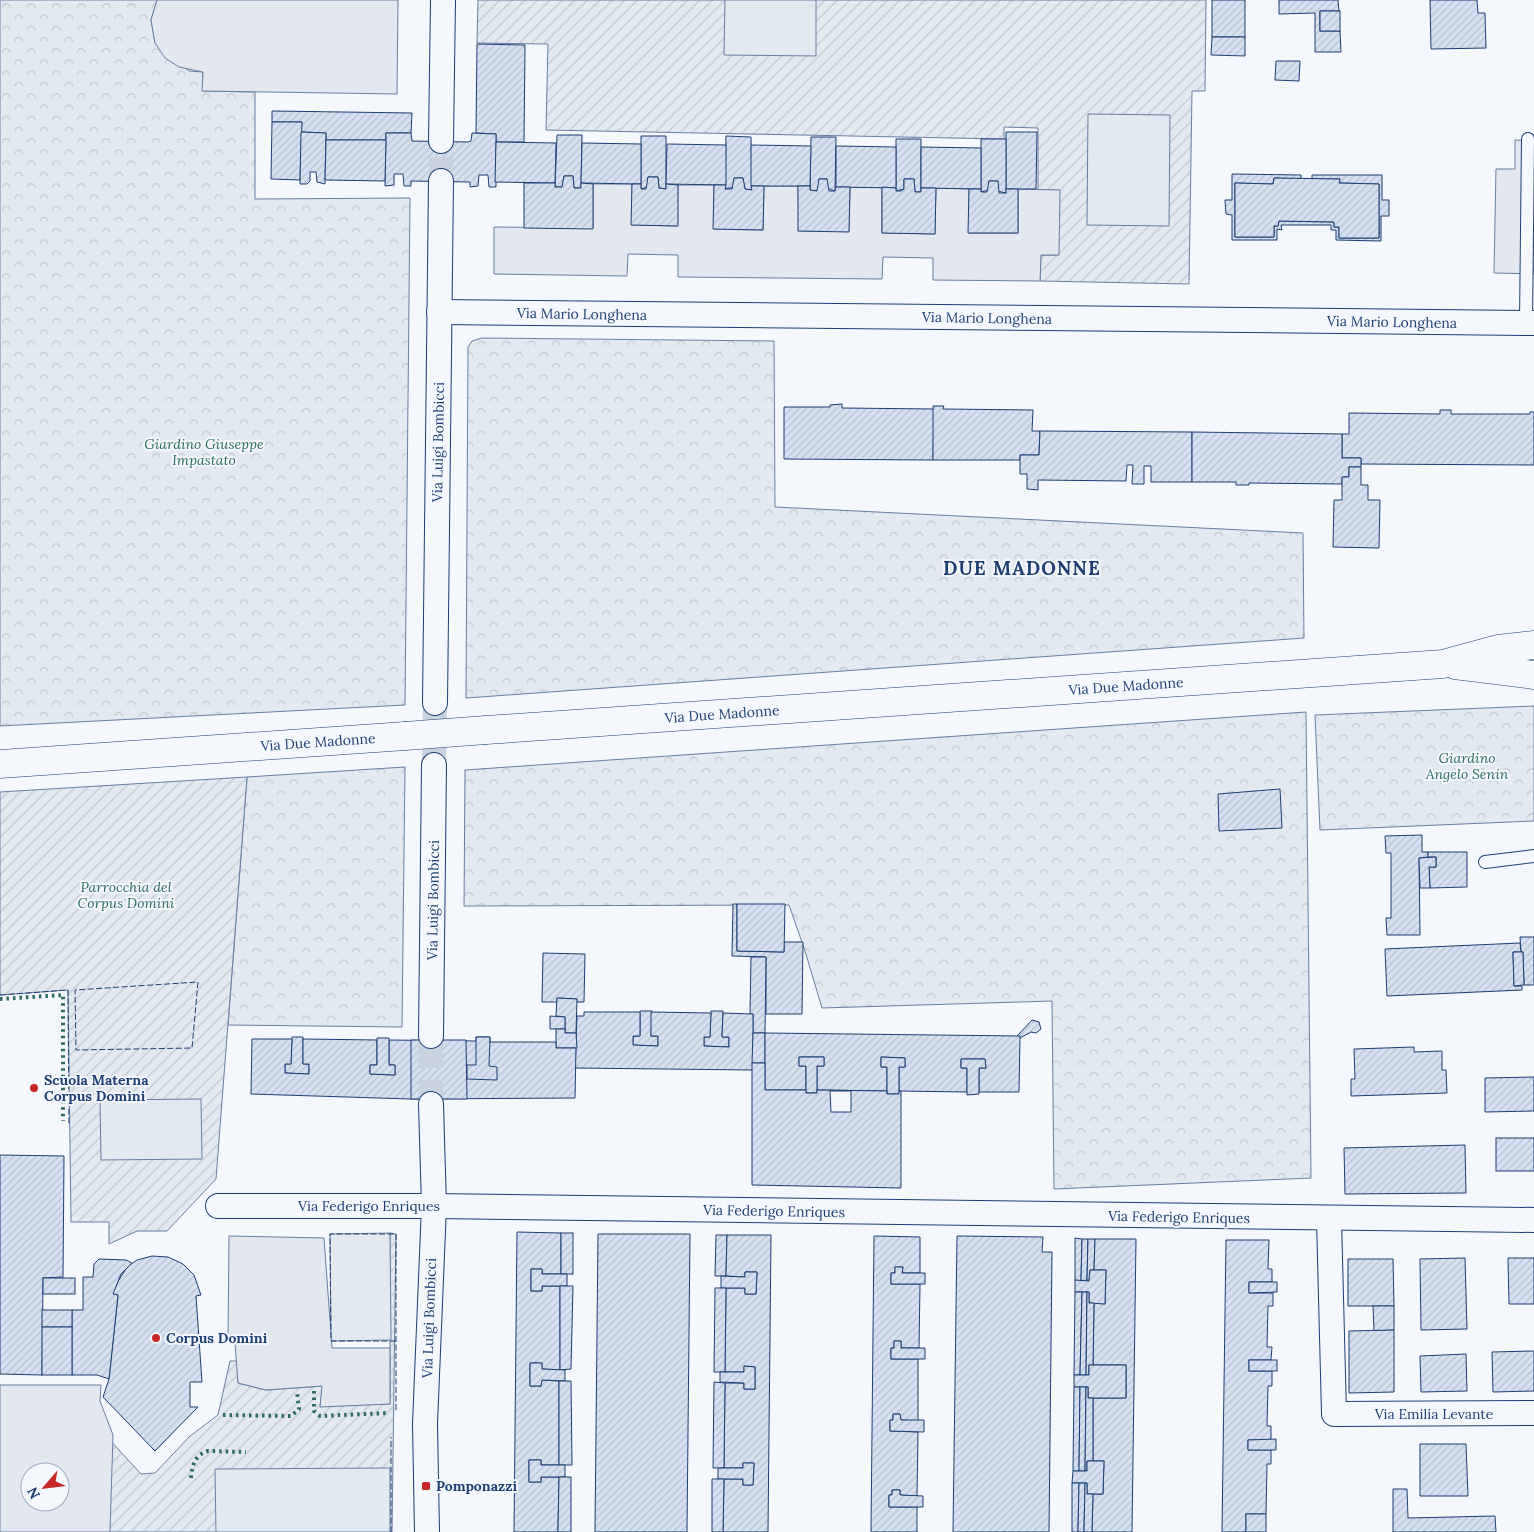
<svg xmlns="http://www.w3.org/2000/svg" width="1534" height="1532" viewBox="0 0 1534 1532" font-family="Lora,serif">
	<defs>
		<pattern id="forest-crowns" width="20" height="18" patternUnits="userSpaceOnUse" patternTransform="scale(1.25)"><rect width="20" height="18" fill="#e3e9f0"/><path d="M2 6a3 3 0 1 1 6 0M12 15a3 3 0 1 1 6 0" fill="none" stroke="#c2c9d1"/></pattern>
		<pattern id="garden-furrows" width="10" height="10" patternUnits="userSpaceOnUse" patternTransform="scale(1.25)"><rect width="10" height="10" fill="#e3e9f0"/><path d="M-1 1l2-2M0 10L10 0M9 11l2-2" fill="none" stroke="#c2c9d1"/></pattern>
		<pattern id="building-hatch" width="6" height="6" patternUnits="userSpaceOnUse" patternTransform="scale(1.25)"><rect width="6" height="6" fill="#d5e0f0"/><path d="M-1 1l2-2M0 6l6-6M5 7l2-2" fill="none" stroke="#b6c1d1"/></pattern>
	</defs>
	<rect width="100%" height="100%" fill="#f4f7fb"/>
	<!-- forest -->
	<g fill="url(#forest-crowns)" stroke="#687fa3">
		<path d="M0,0H157L151,20L155,43L189,71L203,72V91L255,92V199L410,198L405,705L0,726Z"/>
		<path d="M482,338L774,341L775,507L1303,533L1304,638L466,698L468,347L472,341Z"/>
		<path d="M1534,706V821L1320,830L1315,715Z"/>
		<path d="M1306,712L1311,1178L1054,1189L1052,1001L822,1008L805,951L789,905L464,906L465,770Z"/>
		<path d="M405,767L402,1027L228,1025L247,777Z"/>
	</g>
	<!-- garden -->
	<g fill="url(#garden-furrows)" stroke="#687fa3">
		<path d="M478,0H1206L1205,91H1192L1189,284L1040,281L1041,255H1058L1059,190H1038V128L1004,127V139L546,130L548,44L477,43Z"/>
		<path d="M247,777L216,1179L167,1231H137L109,1244V1222H71L68,990L0,995V792Z"/>
		<path d="M390,1233L396,1234L392,1532H104L107,1437L141,1474L155,1473L190,1436L218,1415L230,1361H237L238,1383L266,1390L323,1386L320,1406L390,1404Z"/>
	</g>
	<!-- pitch -->
	<g fill="#e3e9f0" stroke="#687fa3">
		<path d="M725,0H816V56L724,55Z"/>
		<path d="M1088,114L1170,115L1169,226L1087,225Z"/>
		<path d="M201,1099L202,1159L101,1160L100,1100Z"/>
		<path d="M390,1233L391,1340L331,1341L330,1234Z"/>
		<path d="M390,1468V1532H216L215,1469Z"/>
	</g>
	<!-- parking -->
	<g fill="#e3e8f0" stroke="#687fa3" fill-rule="evenodd">
		<path d="M157,0H398L397,94L202,91L203,72L179,67L165,58L155,43L151,20Z"/>
		<path d="M1515,140L1534,141V274L1494,273L1496,169H1515Z"/>
		<path d="M593,184H632V225L677,226L678,185H714V229L763,230L764,186H798L799,231H849L850,187H882V233L935,234L936,188L969,189V233H1018V189L1060,190L1059,255H1041L1040,281L933,280V258L883,257L882,279L678,277V255L628,254L627,276L494,274V227L593,228Z"/>
		<path d="M229,1236L324,1238L332,1348H390V1404L320,1407L322,1386L266,1390L238,1383L235,1343L228,1341Z"/>
		<path d="M0,1385H101L100,1401L113,1435L110,1532H0ZM30,1472H60V1502H30Z"/>
	</g>
	<!-- building -->
	<g fill="url(#building-hatch)" stroke="#1d3f73" fill-rule="evenodd">
		<rect x="1212" y="0" width="33" height="37"/>
		<path d="M1279,0H1338L1339,11H1320V31H1340L1341,52H1315V13L1279,14Z"/>
		<path d="M1430,0H1477L1478,13H1485L1486,48L1431,49Z"/>
		<rect x="1320" y="11" width="20" height="20"/>
		<path d="M1212,37H1245V56L1211,55Z"/>
		<path d="M477,44L525,45L524,142H496V134L476,133Z"/>
		<path d="M1276,61H1300L1299,81L1275,80Z"/>
		<path d="M272,111L412,113L411,133H386V140H326V133L301,132L302,122H272Z"/>
		<path d="M272,122H302L300,180L271,179Z"/>
		<path d="M301,132L326,133L325,184L317,182L316,172H310V181L307,184H300Z"/>
		<path d="M1006,132H1037L1036,189H1006Z"/>
		<path d="M386,133H411L412,141L468,142L471,141L472,133L496,134V187H489L488,175H479L478,186L470,187V182L411,181V186H404L403,174H394V185L385,186Z"/>
		<path d="M557,135H582L581,188H574L573,176H564L562,187H555Z"/>
		<path d="M641,136H666V189L659,188L658,177H648V187L641,189Z"/>
		<path d="M726,136L751,137L752,190L745,189L743,178H734V187L725,189Z"/>
		<path d="M811,137H836L835,191L827,188V179H819V188L817,191L810,190Z"/>
		<path d="M896,139H921V192H915L914,179H904V189L896,191Z"/>
		<path d="M981,139H1006V193L997,191L998,181H989V190L981,192Z"/>
		<path d="M326,140H386L385,181L325,180Z"/>
		<path d="M496,142L556,143L555,183L495,182Z"/>
		<path d="M582,143L641,144V184L581,183Z"/>
		<path d="M667,144L726,145V185L666,184Z"/>
		<path d="M751,145L811,146L810,186H751Z"/>
		<path d="M836,146L896,147V188L836,187Z"/>
		<path d="M921,147L981,148V189L921,188Z"/>
		<path d="M1232,174L1301,175V179L1274,178L1273,184L1235,183V237H1274V226H1278L1279,221L1334,222V227H1339V238H1379V184L1339,183L1340,179H1312V175H1382V200H1389V216H1381V241L1336,240V230H1331V225H1281L1282,230L1277,229V240H1232V215L1226,214L1225,200H1232Z"/>
		<path d="M564,176H573L574,188H581V183L593,184V229L524,228V183H555V187H562Z"/>
		<path d="M648,177H658L659,188L666,189V184L678,185V226L631,225L632,184H641V189H646Z"/>
		<path d="M734,178H743L745,189L752,190L751,186H764L763,230L713,229L714,185H726L725,189H732Z"/>
		<path d="M1274,178L1340,179L1339,183L1379,184V238H1339V227H1334V222L1279,221L1278,226H1274V237H1235V183L1273,184Z"/>
		<path d="M819,179H827L829,191H835L836,187H850L849,232L798,231V186H810V190L817,191Z"/>
		<path d="M904,179H914L915,192H921V188H936L935,234L882,233V187L896,188V191H901L904,189Z"/>
		<path d="M989,181H998L999,193H1006V189H1018V233H968L969,189H981V192H987Z"/>
		<path d="M842,404V408L934,409L933,460L784,459V407H830V405Z"/>
		<path d="M933,406H944L943,409L1033,410L1032,431H1040L1039,455H1020V460H933Z"/>
		<path d="M1440,410H1451V414H1530V412H1534V465L1361,464V458H1342V434H1349V413L1440,414Z"/>
		<path d="M1040,431L1192,432V482H1151V466H1144V484H1132L1133,465H1127L1126,481L1038,480V490L1027,489V474H1020V455H1039Z"/>
		<path d="M1192,432L1342,434V458H1361V467H1349V477H1342V484L1249,483V485H1236V482H1192Z"/>
		<path d="M1349,467H1361V485H1368V500H1380L1379,548L1333,547L1334,500H1342V477H1349Z"/>
		<path d="M1280,789L1282,828L1219,831L1218,794Z"/>
		<path d="M1422,835V852H1428V857L1419,858L1420,935H1387L1386,918H1391V853H1386L1385,836Z"/>
		<path d="M1428,852H1467V887L1430,888L1429,867H1436V857H1428Z"/>
		<path d="M1436,857V867H1429L1430,888H1420L1419,858Z"/>
		<path d="M733,904H737V951L784,952V942H803L802,1014H766V957L732,956Z"/>
		<path d="M737,904H785L784,952L737,951Z"/>
		<path d="M1520,937H1534V985H1524L1523,952H1521Z"/>
		<path d="M1520,943L1521,952H1513L1514,986H1522V990L1387,996L1385,949Z"/>
		<path d="M1513,952H1523L1524,985L1514,986Z"/>
		<path d="M543,953L585,954L584,1002H577V999L557,998V1002H542Z"/>
		<path d="M751,957H766L765,1033H753V1014H750Z"/>
		<path d="M557,998L577,999L576,1033H565V1017L556,1016Z"/>
		<path d="M640,1011H652L651,1036H658V1046L633,1045V1036H640Z"/>
		<path d="M711,1011H723L722,1037H729V1047L704,1046V1037H710Z"/>
		<path d="M584,1012H640V1036H633V1045L658,1046V1036H651V1012L711,1013L710,1037H704V1046L729,1047V1037H722L723,1013L753,1014V1070L575,1068L577,1016H584Z"/>
		<path d="M550,1016L565,1017V1029H550Z"/>
		<path d="M1032,1020L1039,1022L1041,1029L1036,1033L1031,1032L1020,1038L1017,1036Z"/>
		<path d="M556,1029H565V1033H576L577,1048H556Z"/>
		<path d="M753,1033H765V1063H752Z"/>
		<path d="M765,1033L1020,1036L1019,1092H979V1068H986L985,1059H961V1068H967V1092L899,1091V1067H905V1058L881,1057V1067H887V1091L817,1090V1066H824V1057H799V1066H806V1090H765Z"/>
		<path d="M292,1037H303V1064H309V1074L285,1073V1064H291Z"/>
		<path d="M476,1037H490V1042H556V1048H576L575,1098L411,1099L251,1094L252,1039H292L291,1064H285V1073L309,1074V1064H303V1039L377,1040V1065H370V1074L395,1075V1065H389V1040L476,1041Z"/>
		<path d="M476,1037H490L489,1066L497,1067V1080L467,1079V1065H476Z"/>
		<path d="M377,1038H389V1065H395V1075L370,1074V1065H377Z"/>
		<path d="M411,1040H466L467,1099H411Z"/>
		<path d="M1414,1047V1052L1442,1051V1070H1446L1447,1093L1351,1096V1079H1355L1354,1049Z"/>
		<path d="M799,1057H824V1066H817V1093H806V1066H799Z"/>
		<path d="M881,1057L905,1058V1067H899V1094H887V1067H881Z"/>
		<path d="M961,1059H985L986,1068H979V1094L967,1095V1068H961Z"/>
		<path d="M752,1063H765V1090H806V1093H817V1090L887,1091V1094H899V1091H901V1188L752,1185ZM830,1091H851V1112H831Z"/>
		<path d="M1534,1077V1111L1485,1112V1078Z"/>
		<rect x="1496" y="1138" width="38" height="33"/>
		<path d="M1465,1145L1466,1193L1345,1194L1344,1148Z"/>
		<path d="M0,1155L64,1156L63,1277L43,1278L42,1375L0,1374Z"/>
		<path d="M517,1232L561,1233V1274H542V1269H531V1291H542V1286H560V1370L542,1369V1363H530V1386H541L542,1380L559,1381V1465H541V1460H529V1482H541V1477H559L558,1532H514Z"/>
		<rect x="561" y="1233" width="12" height="41"/>
		<path d="M598,1234H690L687,1532H595Z"/>
		<path d="M716,1235H727L726,1276H715Z"/>
		<path d="M727,1235H771L768,1532H723L724,1479H743V1485H753L754,1463H743V1468H724L725,1383H744V1389H755V1367L744,1366V1372H725L726,1288H745V1294H756L757,1272H745V1277L726,1276Z"/>
		<path d="M874,1236L920,1237V1273H902L903,1267H895V1273H891V1284H920L919,1348H901V1341H894V1348H891V1359H918V1421L901,1420L900,1414H893V1420H890V1431L918,1432L917,1496L900,1495V1490H892V1495H889V1507H917V1532H871Z"/>
		<path d="M957,1236L1043,1237L1042,1252H1052L1049,1532H953Z"/>
		<path d="M1075,1238L1082,1239L1081,1281L1075,1280Z"/>
		<path d="M1082,1239H1088L1087,1280L1081,1281Z"/>
		<path d="M1088,1239H1095L1094,1270H1090L1089,1281L1087,1280Z"/>
		<path d="M1095,1239H1136L1132,1532H1092L1093,1494H1103L1104,1461H1093V1398H1126V1365H1093L1094,1303L1105,1304L1106,1270H1094Z"/>
		<path d="M1226,1240H1269L1268,1269H1272V1282H1249V1293H1273V1306H1268L1267,1347H1272L1271,1360H1249V1371H1272V1386H1268L1267,1426H1271V1440H1248V1450H1271V1464H1267L1266,1514H1246V1532H1222Z"/>
		<path d="M152,1256L168,1257L183,1264L194,1275L201,1295L196,1296L202,1382H190V1407H198L155,1451L103,1397L109,1379L118,1295L113,1294L114,1288L127,1267L137,1260Z"/>
		<path d="M1465,1258L1467,1329L1421,1330L1420,1259Z"/>
		<path d="M1508,1258H1534V1304H1509Z"/>
		<path d="M99,1259L126,1260L132,1263L121,1274L113,1294L118,1295L109,1379L97,1375H72V1310H83V1277H93L94,1264Z"/>
		<path d="M1348,1259H1393L1394,1306H1348Z"/>
		<path d="M895,1267H903L902,1273H925V1284H891V1273H895Z"/>
		<path d="M531,1269H542V1274H567V1286H542V1291H531Z"/>
		<path d="M1090,1270H1106L1105,1304L1089,1303V1292H1075V1280L1089,1281Z"/>
		<path d="M745,1272H757L756,1294H745V1288H721V1276L745,1277Z"/>
		<rect x="43" y="1278" width="32" height="16"/>
		<path d="M1249,1282H1277V1292L1249,1293Z"/>
		<path d="M560,1286H573L571,1369L560,1370Z"/>
		<path d="M715,1288H726L725,1372H714Z"/>
		<path d="M1075,1292H1082L1080,1375H1074Z"/>
		<path d="M1082,1292H1087L1086,1375H1080Z"/>
		<path d="M1087,1292H1089V1303H1094L1093,1365H1089V1375H1086Z"/>
		<path d="M1373,1306H1394V1330L1374,1331Z"/>
		<rect x="42" y="1310" width="30" height="17"/>
		<rect x="42" y="1327" width="30" height="48"/>
		<path d="M1394,1330V1392L1349,1393V1331Z"/>
		<path d="M894,1341H901V1348H925V1359H891V1348H894Z"/>
		<path d="M1534,1351V1391L1493,1392L1492,1352Z"/>
		<path d="M1466,1354L1467,1391L1421,1392L1420,1356Z"/>
		<rect x="1249" y="1360" width="28" height="11"/>
		<path d="M530,1363H542V1369L565,1370V1381L542,1380L541,1386H530Z"/>
		<path d="M1089,1365H1126V1398H1088V1387H1074V1375H1089Z"/>
		<path d="M744,1366L755,1367V1389H744V1383L720,1382V1372H744Z"/>
		<path d="M559,1381H571L572,1465H559Z"/>
		<path d="M714,1382L725,1383L724,1468H713Z"/>
		<path d="M1074,1387H1080L1079,1471H1073Z"/>
		<path d="M1080,1387H1086L1085,1471H1079Z"/>
		<path d="M1086,1387H1088V1398H1093V1461H1087V1471H1085Z"/>
		<path d="M893,1414H900L901,1420H924V1432L890,1431V1420H893Z"/>
		<path d="M1276,1439V1450H1248V1440Z"/>
		<path d="M1420,1444H1466L1468,1496H1420Z"/>
		<path d="M529,1460H541V1465H565V1477H541V1482H529Z"/>
		<path d="M1087,1461H1104L1103,1494H1087V1483H1072L1073,1471H1087Z"/>
		<path d="M743,1463H754L753,1485H743V1479H718V1468H743Z"/>
		<path d="M559,1477H571V1532H558Z"/>
		<path d="M712,1479H724L723,1532H712Z"/>
		<path d="M1072,1483H1079L1078,1532H1072Z"/>
		<path d="M1079,1483H1085L1084,1532H1078Z"/>
		<path d="M1085,1483H1087V1494H1093L1092,1532H1084Z"/>
		<path d="M1393,1489H1407L1408,1518L1495,1516L1496,1532H1393Z"/>
		<path d="M892,1490H900V1495L923,1496V1507H889V1495H892Z"/>
		<rect x="1246" y="1514" width="20" height="18"/>
	</g>
	<g fill="none" stroke-linecap="round" stroke-linejoin="round">
		<!-- minor-tunnel -->
		<g stroke="#c9d2e0" stroke-width="24" stroke-dasharray="24 12" stroke-linecap="butt">
			<path d="M441,181V141"/>
			<path d="M434,765L435,703"/>
			<path d="M431,1104V1036"/>
		</g>
		<!-- service casing -->
		<g stroke="#1d3f73" stroke-width="14">
			<g id="service">
				<path d="M1526,323L1528,139"/>
				<path d="M1485,862L1534,856"/>
			</g>
		</g>
		<!-- minor casing -->
		<g stroke="#1d3f73" stroke-width="26">
			<g id="minor">
				<path d="M441,141L443,0"/>
				<path d="M439,312L1534,323"/>
				<path d="M435,703L441,181"/>
				<path d="M431,1036L434,765"/>
				<path d="M218,1206H434L1534,1220"/>
				<path d="M1329,1219L1334,1414L1534,1413"/>
				<path d="M427,1532L425,1424L434,1206L431,1104"/>
			</g>
		</g>
		<!-- secondary casing -->
		<g stroke="#1d3f73" stroke-width="29">
			<g id="secondary">
				<path d="M1455,665L1534,675"/>
				<path d="M486,730L1443,664L1498,649L1534,645"/>
				<path d="M0,764L405,736"/>
			</g>
		</g>
		<!-- service -->
		<use href="#service" stroke="#f4f7fb" stroke-width="12"/>
		<!-- minor -->
		<use href="#minor" stroke="#f4f7fb" stroke-width="24"/>
		<!-- secondary -->
		<use href="#secondary" stroke="#f4f7fb" stroke-width="28"/>
		<!-- secondary-bridge casing -->
		<g stroke="#1d3f73" stroke-width="29" stroke-linecap="butt">
			<path id="secondary-bridge" d="M405,736L486,730"/>
		</g>
		<!-- secondary-bridge -->
		<use href="#secondary-bridge" stroke="#f4f7fb" stroke-width="28"/>
		<!-- hedge -->
		<g stroke="#2c6c60" stroke-width="4" stroke-dasharray="2.5 4" stroke-linecap="butt">
			<path d="M0,999L63,995V1121"/>
			<path d="M314,1391V1411L320,1416L388,1413"/>
			<path d="M223,1415L291,1416L299,1409L297,1392"/>
			<path d="M191,1478C192,1465 195,1455 208,1451L246,1452"/>
		</g>
		<!-- fence -->
		<g stroke="#1d3f73" stroke-width="1" stroke-dasharray="6 2.5" stroke-linecap="butt">
			<path d="M198,982L192,1048L76,1050L75,990Z"/>
			<path d="M0,995L68,990L69,1126"/>
			<path d="M396,1341H331L330,1234H396V1412"/>
			<path d="M391,1532V1437"/>
		</g>
	</g>
	<!-- markers -->
	<g fill="#c62828" stroke="#f4f7fb" stroke-width="2">
		<circle cx="34" cy="1088" r="5"/>
		<circle cx="156" cy="1338" r="5"/>
		<rect x="421" y="1481" width="10" height="10" rx="2.5"/>
	</g>
	<g text-anchor="middle" stroke-width="4" stroke-linejoin="round" paint-order="stroke">
		<!-- street labels -->
		<g font-size="14" fill="#1d3f73" stroke="#f4f7fb">
			<text transform="translate(582 314) rotate(1)" y="5">Via Mario Longhena</text>
			<text transform="translate(987 318) rotate(1)" y="5">Via Mario Longhena</text>
			<text transform="translate(1392 322) rotate(1)" y="5">Via Mario Longhena</text>
			<text transform="translate(438 442) rotate(-89)" y="5">Via Luigi Bombicci</text>
			<text transform="translate(1126 686) rotate(-4)" y="5">Via Due Madonne</text>
			<text transform="translate(722 714) rotate(-4)" y="5">Via Due Madonne</text>
			<text transform="translate(318 742) rotate(-4)" y="5">Via Due Madonne</text>
			<text transform="translate(433 900) rotate(-89)" y="5">Via Luigi Bombicci</text>
			<text x="369" y="1211">Via Federigo Enriques</text>
			<text transform="translate(774 1211) rotate(1)" y="5">Via Federigo Enriques</text>
			<text transform="translate(1179 1217) rotate(1)" y="5">Via Federigo Enriques</text>
			<text transform="translate(429 1318) rotate(-88)" y="5">Via Luigi Bombicci</text>
			<text x="1434" y="1419">Via Emilia Levante</text>
		</g>
		<!-- park labels -->
		<g font-size="14" font-style="italic" fill="#2c6c60" stroke="#f4f7fb">
			<text x="204" y="449">Giardino Giuseppe<tspan x="204" dy="16">Impastato</tspan></text>
			<text x="1467" y="763">Giardino<tspan x="1467" dy="16">Angelo Senin</tspan></text>
			<text x="126" y="892">Parrocchia del<tspan x="126" dy="16">Corpus Domini</tspan></text>
		</g>
		<!-- poi labels -->
		<g font-size="14" font-weight="bold" fill="#1d3f73" stroke="#f4f7fb" text-anchor="start">
			<text x="44" y="1085">Scuola Materna<tspan x="44" dy="16">Corpus Domini</tspan></text>
			<text x="166" y="1343">Corpus Domini</text>
			<text x="436" y="1491">Pomponazzi</text>
		</g>
		<!-- district labels -->
		<g font-size="19" font-weight="bold" letter-spacing="1" fill="#1d3f73" stroke="#f4f7fb">
			<text x="1022" y="575">DUE MADONNE</text>
		</g>
	</g>
	<!-- north arrow -->
	<g transform="translate(45 1487) rotate(242)"><circle r="24" fill="#f4f7fb" stroke="#9eadc5"/>
	<path d="M0-4L9 19L0 12L-9 19Z" fill="#c62828"/>
	<text y="-8" font-size="14" font-weight="bold" text-anchor="middle" fill="#1d3f73">N</text>
	</g>
</svg>
